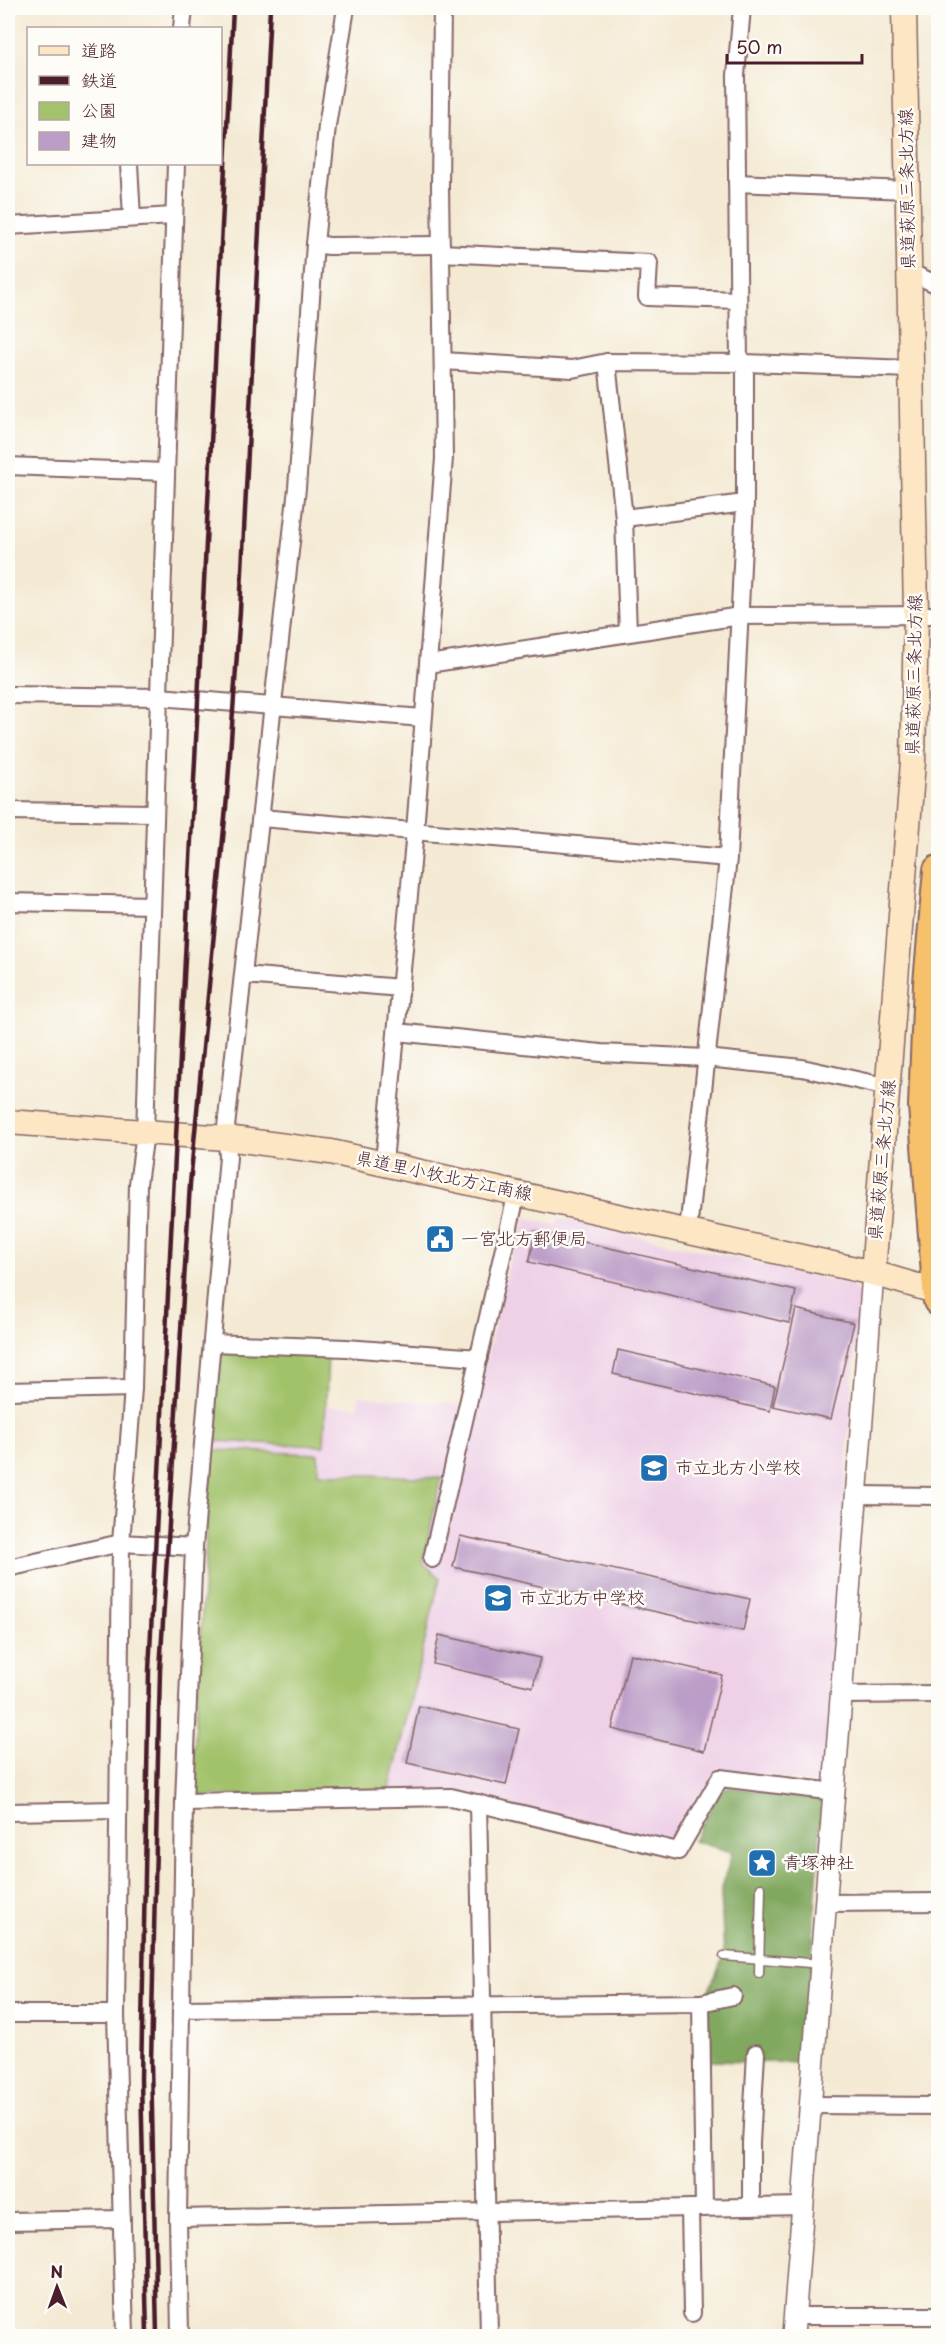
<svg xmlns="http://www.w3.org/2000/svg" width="946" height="2344" viewBox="0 0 946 2344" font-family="'Playpen Sans','Klee One',sans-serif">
	<rect width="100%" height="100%" fill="#fdfcf7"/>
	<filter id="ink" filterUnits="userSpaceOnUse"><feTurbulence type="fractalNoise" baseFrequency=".0167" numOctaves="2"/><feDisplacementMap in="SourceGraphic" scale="12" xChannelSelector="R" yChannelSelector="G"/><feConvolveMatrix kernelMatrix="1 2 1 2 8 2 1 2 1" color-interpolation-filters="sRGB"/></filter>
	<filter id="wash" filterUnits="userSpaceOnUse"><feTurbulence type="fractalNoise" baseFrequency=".008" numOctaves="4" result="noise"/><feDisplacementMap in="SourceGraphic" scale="24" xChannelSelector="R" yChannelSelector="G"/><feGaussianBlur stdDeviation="1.35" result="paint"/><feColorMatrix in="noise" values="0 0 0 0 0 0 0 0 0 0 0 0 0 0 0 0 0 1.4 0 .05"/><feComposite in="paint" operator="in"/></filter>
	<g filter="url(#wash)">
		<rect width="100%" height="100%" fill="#f4ead4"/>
		<!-- built -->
		<path fill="#eed0e7" d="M526,1218L556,1225L559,1218L852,1285L859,1296L823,1784L717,1770L674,1842L389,1792L200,1613L219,1349L326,1406L358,1407L359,1396L476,1406L512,1249H518Z"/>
		<!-- green -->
		<g fill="#a2c26b" stroke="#76704b" stroke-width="1.5">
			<path d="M219,1349L328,1354L324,1446L212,1441Z"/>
			<path d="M211,1450L318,1454V1473L441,1478L423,1563L440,1578L389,1792L198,1796L192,1790Z"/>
		</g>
		<!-- forest -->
		<path fill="#81a85f" stroke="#666445" stroke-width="1.5" d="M728,1787L822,1800L805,2063L706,2061L705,1999L724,1956L721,1892L732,1852L693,1841L721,1790Z"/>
		<g id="blocks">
			<!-- building -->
			<g fill="#bc9dc7">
				<path d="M536,1231L796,1291L789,1323L529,1262Z"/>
				<path d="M796,1309L854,1323L831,1419L773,1406Z"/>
				<path d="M618,1350L775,1386L770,1411L613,1374Z"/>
				<path d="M460,1536L750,1599L743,1631L453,1567Z"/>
				<path d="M439,1635L540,1658L533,1687L433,1664Z"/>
				<path d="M630,1654L722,1675L704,1751L612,1729Z"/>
				<path d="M419,1706L519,1729L506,1785L407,1763Z"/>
			</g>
		</g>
	</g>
	<g filter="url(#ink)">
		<use href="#blocks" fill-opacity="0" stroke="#866666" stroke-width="1.5"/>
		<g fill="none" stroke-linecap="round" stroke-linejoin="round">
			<!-- service casing -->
			<g stroke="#866666" stroke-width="11">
				<g id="service">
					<path d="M724,1956L822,1964"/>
					<path d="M759,1973L761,1888"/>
				</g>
			</g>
			<!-- minor casing -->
			<g stroke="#866666" stroke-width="20">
				<g id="minor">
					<path d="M182,28L184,8"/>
					<path d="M129,164L132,218"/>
					<path d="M737,183L907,190"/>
					<path d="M8,226L173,216"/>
					<path d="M315,244L329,246L441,245"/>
					<path d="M441,253L649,263L647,297L738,300"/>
					<path d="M909,272L938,285"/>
					<path d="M443,361L572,369L607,362L745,363L911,369"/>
					<path d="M607,362L624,518L628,633"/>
					<path d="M739,363L736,75L742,8"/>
					<path d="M8,466L166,472"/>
					<path d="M624,518L745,503"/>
					<path d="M428,664L740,616L938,615"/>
					<path d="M8,695L159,697L423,718"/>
					<path d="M8,811L154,813"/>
					<path d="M261,818L728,858"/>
					<path d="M8,902L152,905"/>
					<path d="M243,975L401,988"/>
					<path d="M397,1032L601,1053L706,1058L802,1068L888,1087"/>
					<path d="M384,1162L415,831L444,458L440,187L442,8"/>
					<path d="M688,1231L728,858L745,503V363"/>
					<path d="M212,1343L346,1348L479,1358"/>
					<path d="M8,1391L133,1388"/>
					<path d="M858,1495L938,1496"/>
					<path d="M432,1559L517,1192"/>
					<path d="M8,1568L121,1543L194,1547"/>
					<path d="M842,1695L938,1694"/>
					<path d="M184,1802L451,1797L678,1851L720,1778L835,1792"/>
					<path d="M478,1803L489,2336"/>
					<path d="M8,1812L117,1810"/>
					<path d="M827,1903L938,1902"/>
					<path d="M701,2003L733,1996"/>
					<path d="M181,2009L701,2003L704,2208"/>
					<path d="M8,2014H116"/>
					<path d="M812,2105L938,2106"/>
					<path d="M751,2207V2143L756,2053"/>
					<path d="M690,2208L692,2313"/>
					<path d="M178,2218L803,2206"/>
					<path d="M8,2221L122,2219"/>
					<path d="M795,2316H938"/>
					<path d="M125,2336L116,2014L121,1543L133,1388L138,1184L145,1133L176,164"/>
					<path d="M180,2336L178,2218L184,1802L194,1547L228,1157L226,1127L297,488L315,244L327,126L346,8"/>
				</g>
			</g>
			<!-- tertiary casing -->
			<g stroke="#866666" stroke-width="24">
				<path id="tertiary" d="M793,2336L873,1273"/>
			</g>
			<!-- secondary casing -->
			<g stroke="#866666" stroke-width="27">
				<g id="secondary">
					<path d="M8,1122L226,1138L331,1152L873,1273L938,1292"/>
					<path d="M873,1273L913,762L916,614L904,8"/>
				</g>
			</g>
			<!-- trunk casing -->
			<g stroke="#866666" stroke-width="32">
				<path id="trunk" d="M938,870L928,983L923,1106L938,1301"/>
			</g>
			<!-- service -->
			<use href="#service" stroke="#fff" stroke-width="8"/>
			<!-- minor -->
			<use href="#minor" stroke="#fff" stroke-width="16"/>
			<!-- tertiary -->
			<use href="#tertiary" stroke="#fff" stroke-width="21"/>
			<!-- secondary -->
			<use href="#secondary" stroke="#fce6c4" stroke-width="24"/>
			<!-- trunk -->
			<use href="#trunk" stroke="#f7c06b" stroke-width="28"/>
			<!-- rail -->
			<g stroke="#4a1f2b" stroke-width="4.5">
				<path d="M147,2336L141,2079L149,1671L233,8"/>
				<path d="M157,2336L151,2063L160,1670L190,1184L227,797L240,611L270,8"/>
			</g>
		</g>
	</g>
	<!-- icons -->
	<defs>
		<g id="civic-square" transform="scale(1.5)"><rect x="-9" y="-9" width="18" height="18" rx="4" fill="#1f6fb2" stroke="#fdfcf7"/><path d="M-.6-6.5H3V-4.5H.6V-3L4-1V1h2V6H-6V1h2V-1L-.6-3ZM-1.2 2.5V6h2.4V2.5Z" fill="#fff"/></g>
		<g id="school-square" transform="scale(1.5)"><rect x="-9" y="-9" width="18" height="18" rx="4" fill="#1f6fb2" stroke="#fdfcf7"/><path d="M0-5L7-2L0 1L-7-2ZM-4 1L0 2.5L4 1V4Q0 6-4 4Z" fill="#fff"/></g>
		<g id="sight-square" transform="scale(1.5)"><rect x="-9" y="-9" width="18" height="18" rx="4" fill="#1f6fb2" stroke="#fdfcf7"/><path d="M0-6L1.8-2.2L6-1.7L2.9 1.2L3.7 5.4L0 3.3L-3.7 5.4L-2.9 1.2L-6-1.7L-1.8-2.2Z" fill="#fff"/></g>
	</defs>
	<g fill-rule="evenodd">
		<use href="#civic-square" x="440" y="1239"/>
		<use href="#school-square" x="654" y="1468"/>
		<use href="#school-square" x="498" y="1598"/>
		<use href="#sight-square" x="762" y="1863"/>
	</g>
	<g text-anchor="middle" stroke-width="5" stroke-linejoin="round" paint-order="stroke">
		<!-- street labels -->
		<g font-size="18" fill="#4a1f2b" stroke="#fdfcf7">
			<text transform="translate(907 189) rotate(-91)" y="6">県道萩原三条北方線</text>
			<text transform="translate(914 675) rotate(-89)" y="6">県道萩原三条北方線</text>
			<text transform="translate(882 1160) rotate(-85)" y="6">県道萩原三条北方線</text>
			<text transform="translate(444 1176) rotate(12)" y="6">県道里小牧北方江南線</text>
		</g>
		<!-- poi labels -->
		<g font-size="18" fill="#4a1f2b" stroke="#fdfcf7" text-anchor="start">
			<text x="461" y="1245">一宮北方郵便局</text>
			<text x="675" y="1474">市立北方小学校</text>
			<text x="519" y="1604">市立北方中学校</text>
			<text x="783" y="1869">青塚神社</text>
		</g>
	</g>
	<!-- margin -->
	<rect width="946" height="2344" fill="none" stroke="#fdfcf7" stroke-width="30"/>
	<!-- legend -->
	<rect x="27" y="27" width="195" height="138" fill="#fdfcf7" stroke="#b5a4a5" stroke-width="1.5"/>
	<rect x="39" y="46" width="30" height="9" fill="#fce6c4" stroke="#b5a4a5" stroke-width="1.5"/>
	<text x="81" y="57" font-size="18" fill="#4a1f2b">道路</text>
	<rect x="39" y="76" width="30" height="9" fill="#4a1f2b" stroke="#b5a4a5" stroke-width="1.5"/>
	<text x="81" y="87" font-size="18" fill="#4a1f2b">鉄道</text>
	<rect x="39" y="102" width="30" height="18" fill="#a2c26b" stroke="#b5a4a5" stroke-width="1.5"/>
	<text x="81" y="117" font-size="18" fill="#4a1f2b">公園</text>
	<rect x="39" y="132" width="30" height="18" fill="#bc9dc7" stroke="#b5a4a5" stroke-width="1.5"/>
	<text x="81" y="147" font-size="18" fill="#4a1f2b">建物</text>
	<!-- north arrow -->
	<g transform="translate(57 2287) rotate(359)" stroke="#fdfcf7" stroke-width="4.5" paint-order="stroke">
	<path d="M0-4.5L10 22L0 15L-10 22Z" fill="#4a1f2b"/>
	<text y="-9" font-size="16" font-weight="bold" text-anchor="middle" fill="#4a1f2b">N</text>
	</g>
	<!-- scale -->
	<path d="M727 54v9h135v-9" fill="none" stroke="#4a1f2b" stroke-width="3"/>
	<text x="736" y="54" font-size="18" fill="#4a1f2b" stroke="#fdfcf7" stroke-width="4.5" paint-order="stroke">50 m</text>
</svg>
